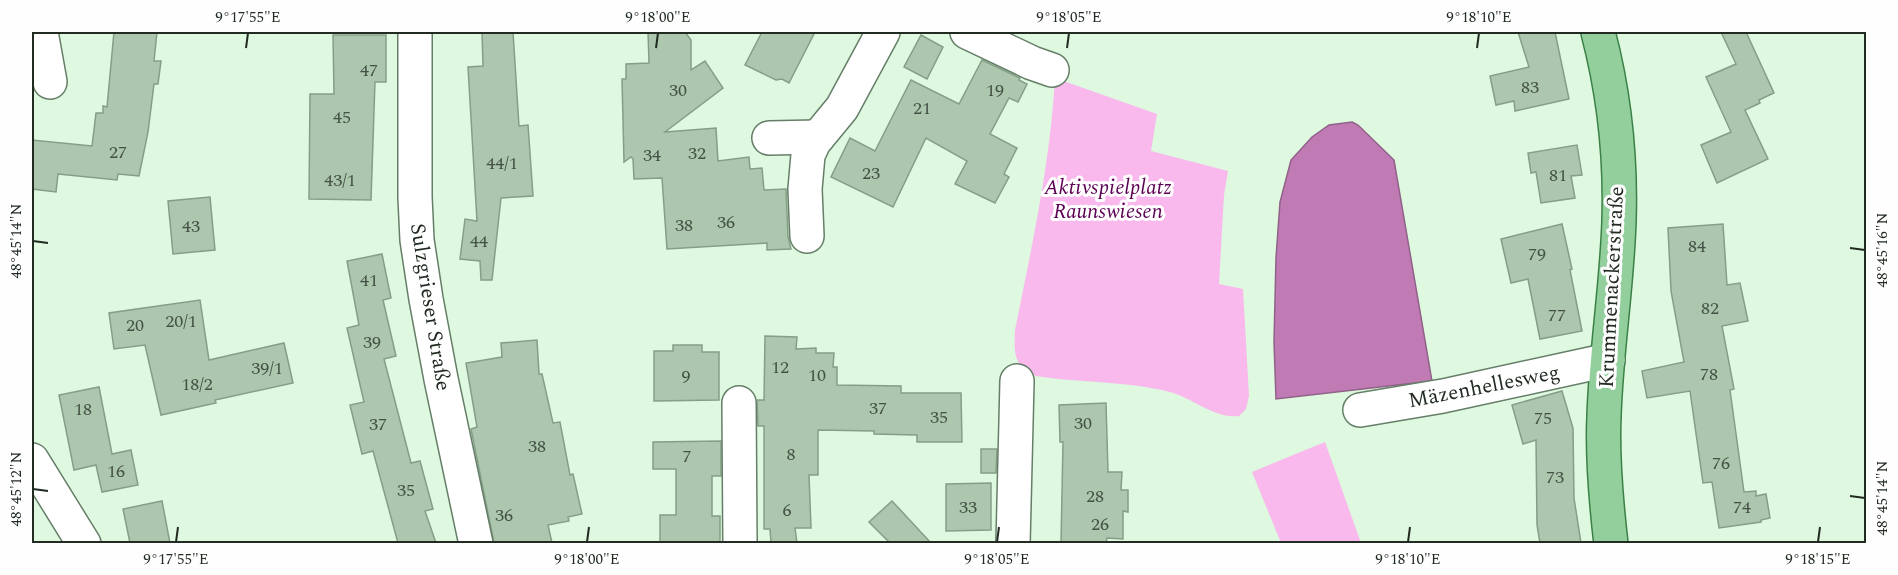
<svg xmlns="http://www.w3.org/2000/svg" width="1898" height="575" viewBox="0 0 1898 575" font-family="Spectral,serif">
	<rect width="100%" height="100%" fill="#def9e0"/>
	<!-- green -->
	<g fill="#f9b9ed">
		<path d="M1055,78L1157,114L1151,151L1228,171L1224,195L1219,284L1243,289L1249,396L1246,409L1239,416C1214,419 1193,398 1170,392C1127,381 1080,383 1036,376C1013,366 1014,353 1015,330C1032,245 1050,165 1055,78Z"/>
		<path d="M1325,442L1361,543H1281L1252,472Z"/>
	</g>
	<!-- water -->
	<path fill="#c07ab4" stroke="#906288" stroke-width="1.5" d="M1352,122L1358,125L1394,160L1432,381L1276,399L1274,342L1276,258L1280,202L1291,160L1312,137L1329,125Z"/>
	<!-- building -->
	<g fill="#acc7ae" stroke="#859e87" stroke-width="1.5">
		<path d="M114,32H157L154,61H161L158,84H154L148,132L139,176L118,174L117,180L58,174L56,192L32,189V140L92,146L96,113H103V106L107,107Z"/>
		<path d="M482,32H513L519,126L528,125L533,196L501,198L492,280H481L480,261L460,259L465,219L477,221L468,67L483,66Z"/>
		<path d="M648,32H685L691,40V70L705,61L723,88L665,132L716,128L718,161L749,157L750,169L762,168L764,190L786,189L788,237L791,249L767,250V243L667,249L662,178L634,179L633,159L631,157L624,162L622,79H626V64L649,63Z"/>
		<path d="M762,32H815L789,83L782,79L776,80L745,65Z"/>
		<path d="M1518,32H1555L1569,99L1515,111L1514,101L1496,105L1490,76L1529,67Z"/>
		<path d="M1721,32H1746L1774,93L1759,100L1760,103L1745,110L1768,159L1717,183L1701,145L1731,132L1706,77L1736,64Z"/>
		<path d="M333,35H386V82H375L371,200L309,199L310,94H334Z"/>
		<path d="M921,35L943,47L927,79L904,67Z"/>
		<path d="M982,60L1020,78L1019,80L1027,84L1018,102L1009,98L990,134L1017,148L1004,174L1009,177L995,203L955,184L967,161L926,138L893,207L831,177L850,138L875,151L911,80L959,104Z"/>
		<path d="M1577,145L1582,175L1571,176L1575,198L1541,203L1536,172L1531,173L1528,153Z"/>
		<path d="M210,197L215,250L173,254L168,201Z"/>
		<path d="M1562,224L1572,269L1570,270L1582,331L1540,339L1528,279L1511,283L1501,239Z"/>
		<path d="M1723,224L1727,285L1740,283L1748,321L1722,326L1734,389L1730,390L1744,492L1756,491V496L1766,494L1770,518L1761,520V522L1719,528L1712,482L1703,483L1690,391L1647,398L1642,371L1684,362L1671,291L1668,228Z"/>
		<path d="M382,254L391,298L383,300L396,356L384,359L411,463L420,461L433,509L425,511L436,543H398L373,451L362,454L350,405L364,402L347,328L359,325L347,261Z"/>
		<path d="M200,300L209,360L284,343L293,383L215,400L216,403L161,415L145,345L114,349L109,313Z"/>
		<path d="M765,336L797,337L796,349L816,348V353H834L833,367H837V385L901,386V393H961L962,442H917V435L874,434V431L818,430V475H809L811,528H795L797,543H771L770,529H764V426H758L757,400H764Z"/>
		<path d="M537,340L539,374H542L553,423L560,422L570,475L573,474L582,514L568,517L569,521L548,525L552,543H494L471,429L477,427L466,363L502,357L501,343Z"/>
		<path d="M673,345H702V352H719V400L654,401V351H673Z"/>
		<path d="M99,387L112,454L131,450L138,485L102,492L96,465L74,470L59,395Z"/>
		<path d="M1562,391L1573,428L1574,498L1581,543H1540L1537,525L1536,440L1523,444L1512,405Z"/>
		<path d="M1106,403L1108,472H1122L1121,490H1128V512L1123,511V539L1107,538L1106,543H1061L1063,442H1060L1059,405Z"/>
		<path d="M721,441V476H712V516H720V543H660V515H676V469H653V442Z"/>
		<path d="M981,449H997L996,473H981Z"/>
		<path d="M991,483V530L946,531V484Z"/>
		<path d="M162,501L170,543H130L123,509Z"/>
		<path d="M892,501L931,543H890L869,522Z"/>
	</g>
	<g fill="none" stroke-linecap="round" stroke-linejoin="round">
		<!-- minor casing -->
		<g stroke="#657e67" stroke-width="36">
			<g id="minor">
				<path d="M41,32L50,82"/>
				<path d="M415,32V197L417,240L426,299L441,379L476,544"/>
				<path d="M967,32L1032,63L1052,70"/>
				<path d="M769,138L818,137"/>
				<path d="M807,236L805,189L808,155L814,142L842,108L883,32"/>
				<path d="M739,403L740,544"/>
				<path d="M1360,410L1443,396L1608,360"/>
				<path d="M32,460L84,544"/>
				<path d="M1013,544L1017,381"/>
			</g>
		</g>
		<!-- major casing -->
		<g stroke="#3b8147" stroke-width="36">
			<path id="major" d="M1598,32C1614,93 1621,158 1619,221C1617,286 1606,351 1604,416C1602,459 1606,501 1611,544"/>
		</g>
		<!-- minor -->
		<use href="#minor" stroke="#fff" stroke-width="33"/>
		<!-- major -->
		<use href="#major" stroke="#92cf9d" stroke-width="33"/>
	</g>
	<!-- ticks -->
	<path fill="none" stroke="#212b22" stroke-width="2" d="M246,48L248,33M656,48L658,33M1067,48L1069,33M1477,48L1479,33M33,241L48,243M1850,248L1865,250M33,489L48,491M1850,496L1865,498M176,542L178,527M587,542L589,527M997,542L999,527M1408,542L1410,527M1818,542L1820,527"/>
	<g text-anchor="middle" stroke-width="6" stroke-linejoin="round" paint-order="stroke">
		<!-- number labels -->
		<g font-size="18" fill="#445245">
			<text x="369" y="76">47</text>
			<text x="1530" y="93">83</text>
			<text x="678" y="96">30</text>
			<text x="995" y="96">19</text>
			<text x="922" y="114">21</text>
			<text x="342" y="123">45</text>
			<text x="118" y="158">27</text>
			<text x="697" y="159">32</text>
			<text x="652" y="161">34</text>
			<text x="502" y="169">44/1</text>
			<text x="871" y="179">23</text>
			<text x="1558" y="181">81</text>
			<text x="340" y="186">43/1</text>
			<text x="726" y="228">36</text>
			<text x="684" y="231">38</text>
			<text x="191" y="232">43</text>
			<text x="479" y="247">44</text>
			<text x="1697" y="252">84</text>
			<text x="1537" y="260">79</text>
			<text x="369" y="286">41</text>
			<text x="1710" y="314">82</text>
			<text x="1557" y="321">77</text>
			<text x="181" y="327">20/1</text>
			<text x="135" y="331">20</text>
			<text x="372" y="348">39</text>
			<text x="780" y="373">12</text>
			<text x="267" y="374">39/1</text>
			<text x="1709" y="380">78</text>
			<text x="817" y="381">10</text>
			<text x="686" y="382">9</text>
			<text x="197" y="390">18/2</text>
			<text x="878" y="414">37</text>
			<text x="83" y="415">18</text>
			<text x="939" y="423">35</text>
			<text x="1543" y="424">75</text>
			<text x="1083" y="429">30</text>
			<text x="378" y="430">37</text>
			<text x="537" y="452">38</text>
			<text x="791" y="460">8</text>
			<text x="687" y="462">7</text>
			<text x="1721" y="469">76</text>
			<text x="116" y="477">16</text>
			<text x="1555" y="483">73</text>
			<text x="406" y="496">35</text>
			<text x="1095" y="502">28</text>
			<text x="968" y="513">33</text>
			<text x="1742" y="513">74</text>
			<text x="787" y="516">6</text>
			<text x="504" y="521">36</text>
			<text x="1100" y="530">26</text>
		</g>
		<!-- park labels -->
		<g font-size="21" font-style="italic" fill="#5b0053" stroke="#fefefe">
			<text x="1108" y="194">Aktivspielplatz<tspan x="1108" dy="24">Raunswiesen</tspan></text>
		</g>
		<!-- street labels -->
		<g font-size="21" fill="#212b22" stroke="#fefefe">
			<text transform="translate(1611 287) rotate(-87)" y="7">Krummenackerstraße</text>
			<text transform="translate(431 307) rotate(81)" y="7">Sulzgrieser Straße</text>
			<text transform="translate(1484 386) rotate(-11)" y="7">Mäzenhellesweg</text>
		</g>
	</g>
	<!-- border -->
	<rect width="1898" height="575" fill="none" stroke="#fefefe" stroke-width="66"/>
	<rect x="33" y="33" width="1832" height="509" fill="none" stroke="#212b22" stroke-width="2"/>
	<g font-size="15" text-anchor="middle" fill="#212b22">
		<text x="248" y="22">9°17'55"E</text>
		<text x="658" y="22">9°18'00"E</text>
		<text x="1069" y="22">9°18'05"E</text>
		<text x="1479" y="22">9°18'10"E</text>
		<text transform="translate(16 241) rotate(-90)" y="5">48°45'14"N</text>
		<text transform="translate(1882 250) rotate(-90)" y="5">48°45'16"N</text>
		<text transform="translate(16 489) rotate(-90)" y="5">48°45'12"N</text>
		<text transform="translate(1882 498) rotate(-90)" y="5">48°45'14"N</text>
		<text x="176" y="564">9°17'55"E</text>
		<text x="587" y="564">9°18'00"E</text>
		<text x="997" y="564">9°18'05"E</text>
		<text x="1408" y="564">9°18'10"E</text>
		<text x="1818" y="564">9°18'15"E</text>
	</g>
</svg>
